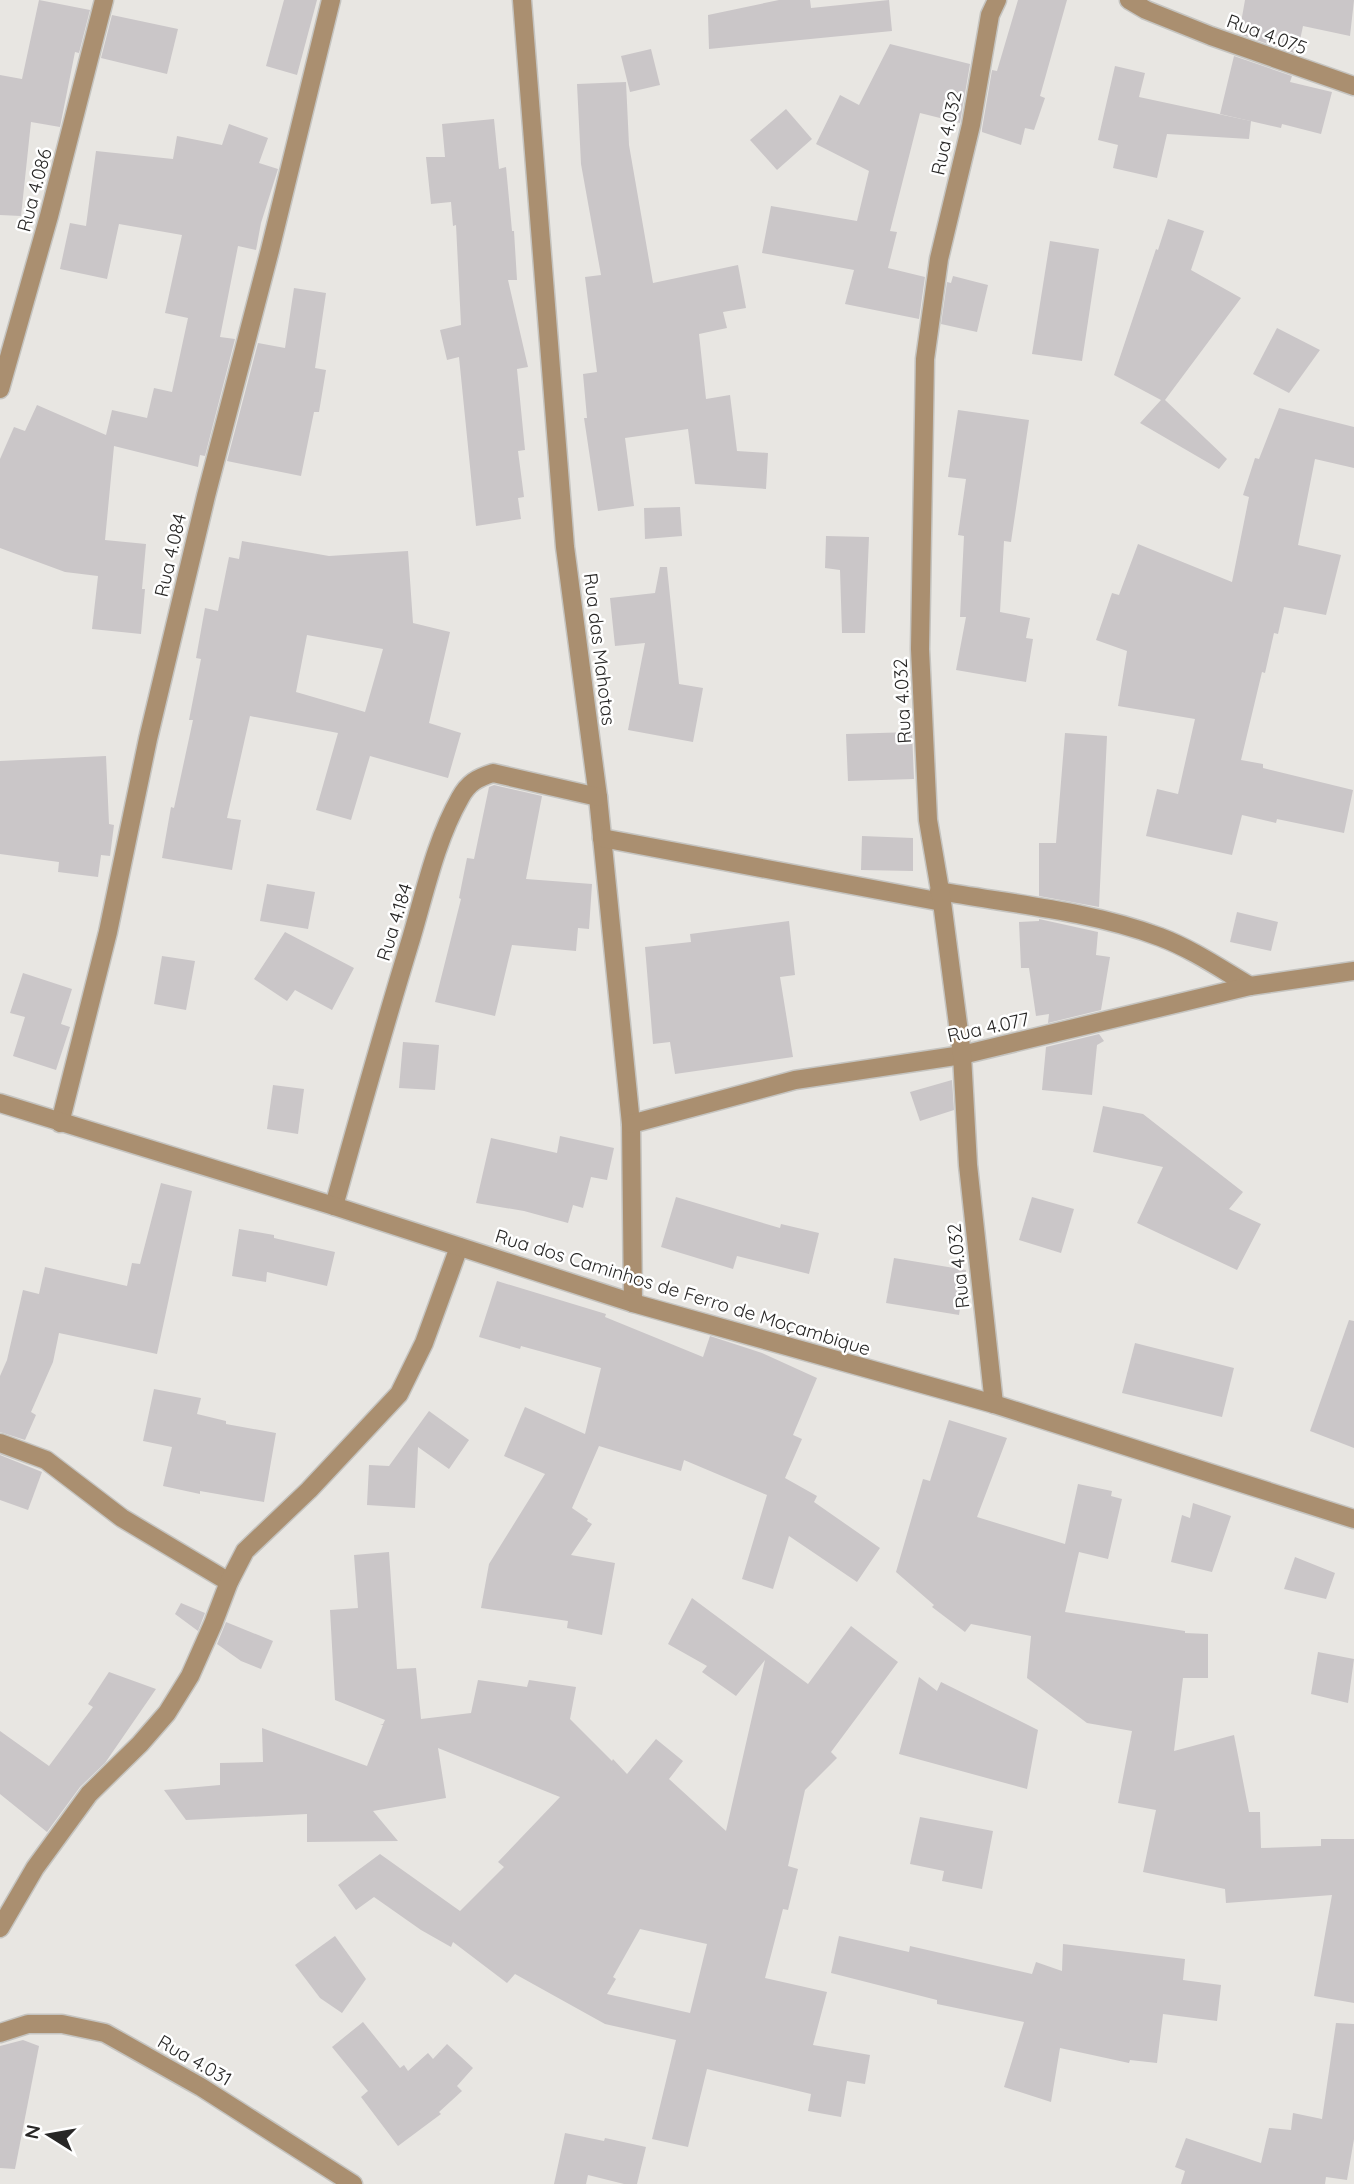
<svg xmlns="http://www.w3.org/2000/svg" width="1354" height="2184" viewBox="0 0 1354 2184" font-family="Quicksand,sans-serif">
	<rect width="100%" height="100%" fill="#e8e6e2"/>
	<!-- building -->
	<g fill="#cac6c8" fill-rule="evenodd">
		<path d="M39,0L90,10L79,53L75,52L60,127L31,122L21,216L0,215V75L22,79Z"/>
		<path d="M284,0H317L297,75L266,66Z"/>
		<path d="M779,0H810L811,8L889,0L892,31L709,49L708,15Z"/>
		<path d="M1018,0H1067L1040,96L1045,98L1034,130L1025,128L1021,145L982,132V129L992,70L997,71Z"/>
		<path d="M1245,0H1354L1350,36L1303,26L1297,54L1239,34Z"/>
		<path d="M112,15L178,29L167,74L101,58Z"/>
		<path d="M890,44L970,64L960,123L920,113L890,231L897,232L888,268L925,277L919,319L845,304L854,270L762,253L771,206L857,221L869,171L816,144L840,95L859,105Z"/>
		<path d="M651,49L660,85L630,92L621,56Z"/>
		<path d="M1234,56L1292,76L1290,82L1332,92L1321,134L1282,124L1281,128L1220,114Z"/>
		<path d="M1115,66L1145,73L1139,97L1251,121L1249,139L1167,134L1157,178L1113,168L1118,145L1098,140Z"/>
		<path d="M626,82L629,145L653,283L738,265L746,308L723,312L727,328L699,334L706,399L730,395L737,451L768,453L766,489L695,484L688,429L625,438L634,506L598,511L584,418H587L583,374L597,372L585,277L601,275L581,164L577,84Z"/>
		<path d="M786,109L812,139L777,170L750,140Z"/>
		<path d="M494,119L499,169L506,167L512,231H514L517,280H508L528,367L517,369L525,450L518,451L524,497L518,498L521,519L476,526L459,357L447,360L440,330L461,325L456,225L453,226L451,202L431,204L426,157H445L442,124Z"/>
		<path d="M229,124L268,138L259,163L278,169L261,223L256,250L238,246L220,337L235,339L205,456L200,455L198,467L114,446L105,540L146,544L142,589H145L141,634L92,629L98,576L65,572L0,548V459L14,427L25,431L37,405L106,435L112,410L147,418L154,388L172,392L188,318L165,313L182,235L119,224L107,279L60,269L70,223L86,226L96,151L173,159L177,136L222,145Z"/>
		<path d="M1168,219L1204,231L1191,270L1241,298L1165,400L1227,459L1219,469L1140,423L1161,400L1114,375L1156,249L1158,250Z"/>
		<path d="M1050,241L1099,249L1082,361L1032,354Z"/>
		<path d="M953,276L988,285L977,332L941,324L947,282L951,283Z"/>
		<path d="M294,288L326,293L315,368L326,370L319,412H314L301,476L227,461L258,343L285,348Z"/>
		<path d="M1277,328L1320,350L1289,393L1253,374Z"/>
		<path d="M1279,408L1354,427V468L1315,459L1298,545L1341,555L1326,615L1284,607L1278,634L1274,633L1265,673L1262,672L1241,760L1263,764V768L1353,790L1344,833L1277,819L1276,823L1242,815L1232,855L1146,836L1157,789L1178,794L1195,719L1118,706L1127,651L1096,640L1112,593L1119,595L1138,544L1232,582L1249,497L1243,495L1255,458L1259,459Z"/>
		<path d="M958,410L1029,420L1011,542L1004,541L1000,612L1030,618L1026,638L1033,639L1026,682L956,670L966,617H960L964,536L958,535L966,479L948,477Z"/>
		<path d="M680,507L682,536L645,539L644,508Z"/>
		<path d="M826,536L869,537L865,633H842L840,570L825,568Z"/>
		<path d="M242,541L329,556L408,551L413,623L450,632L429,723L461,733L448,778L370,756L351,820L316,810L338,733L250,716L227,818L241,820L232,870L162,858L171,807L174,808L193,720H189L201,659L196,658L205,608L218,611L229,557L239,559ZM307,635L383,649L365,712L296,692Z"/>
		<path d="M660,567H667L679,684L703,688L693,742L628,730L645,643L615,646L610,598L655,593Z"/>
		<path d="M912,732L914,779L848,781L846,734Z"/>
		<path d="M1065,733L1107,736L1099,907L1039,896V843H1056Z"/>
		<path d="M106,756L109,824L114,825L110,856L101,855L98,877L58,872L59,862L0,854V761Z"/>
		<path d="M494,785L542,796L526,879L592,884L589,929L578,928L576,951L512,945L495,1016L435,1002L461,899L459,898L467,858L474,859L489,787Z"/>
		<path d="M862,836L913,838V871L861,870Z"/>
		<path d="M267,884L315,892L308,929L260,921Z"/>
		<path d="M1237,912L1278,922L1271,951L1230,942Z"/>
		<path d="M1039,919L1098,932L1096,955L1110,957L1101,1010L1048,1023L1049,1014L1036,1016L1029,968H1021L1019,922L1039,921Z"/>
		<path d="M789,921L795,975L780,977L793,1057L675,1074L670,1042L653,1044L645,947L691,942L690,934Z"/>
		<path d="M285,932L354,968L332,1010L295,990L287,1001L254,979Z"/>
		<path d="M162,956L195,961L186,1010L154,1004Z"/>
		<path d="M23,973L72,989L61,1024L70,1027L56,1070L13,1056L25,1017L10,1013Z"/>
		<path d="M1099,1034L1104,1041L1097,1045L1092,1095L1042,1090L1046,1047Z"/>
		<path d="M403,1042L439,1045L435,1090L399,1088Z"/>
		<path d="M952,1080L954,1110L920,1121L910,1092Z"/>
		<path d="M273,1085L304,1089L298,1134L267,1129Z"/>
		<path d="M1103,1106L1143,1114L1243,1192L1229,1209L1261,1224L1237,1270L1137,1223L1163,1167L1093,1152Z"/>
		<path d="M560,1136L614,1148L607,1180L591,1177L583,1208L573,1205L568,1223L524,1211L476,1203L491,1138L557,1153Z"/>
		<path d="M161,1183L192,1191L157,1354L59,1333L53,1362L31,1412L36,1415L25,1440L0,1432V1376L7,1360L23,1290L39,1294L45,1267L127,1286L132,1263L140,1264Z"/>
		<path d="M676,1197L780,1228L781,1224L819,1233L809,1274L737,1256L733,1269L661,1247Z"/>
		<path d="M1032,1197L1074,1209L1061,1253L1019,1240Z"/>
		<path d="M239,1229L274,1235V1238L335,1252L327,1286L267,1272L266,1282L232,1276Z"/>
		<path d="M894,1258L966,1270L959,1315L886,1303Z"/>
		<path d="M497,1281L606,1314L605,1317L703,1357L710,1336L762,1353L817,1378L793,1435L802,1439L785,1478L817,1496L814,1502L880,1548L857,1582L789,1536L773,1589L742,1579L767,1495L684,1460L681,1471L599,1446L572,1508L588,1519L587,1521L592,1524L571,1555L615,1563L602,1635L567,1628L568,1621L481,1608L489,1564L545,1474L504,1456L525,1407L585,1434L601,1368L521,1346L520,1349L479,1337Z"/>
		<path d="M1349,1320L1354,1321V1448L1310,1431Z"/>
		<path d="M1135,1343L1234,1368L1222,1417L1122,1393Z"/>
		<path d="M154,1389L201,1398L197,1414L226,1421V1424L276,1433L264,1502L200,1491V1494L163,1486L172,1447L143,1441Z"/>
		<path d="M429,1411L469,1440L449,1469L418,1447L415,1508L367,1505L369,1465L389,1466Z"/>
		<path d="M949,1420L1007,1438L977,1517L1065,1544L1078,1484L1112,1491L1111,1496L1122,1499L1108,1559L1079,1552L1065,1612L1185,1631V1633L1208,1634V1678H1183L1174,1751L1234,1735L1249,1812H1260L1261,1848L1321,1846V1839H1354V2003L1314,1996L1332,1895L1226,1903L1225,1889L1143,1872L1156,1810L1118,1803L1132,1731L1087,1723L1027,1678L1031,1636L971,1624L965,1632L932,1607L934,1605L896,1572L923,1479L930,1481Z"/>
		<path d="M0,1455L42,1472L28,1510L0,1500Z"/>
		<path d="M1193,1503L1231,1516L1212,1572L1171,1562L1182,1515L1190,1518Z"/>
		<path d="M389,1552L397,1669L416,1668L421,1719L471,1713L478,1680L527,1687L529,1680L576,1687L570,1719L612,1761L613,1759L627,1774L656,1739L683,1761L669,1779L726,1831L765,1660L736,1696L702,1672L707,1666L668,1644L692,1598L808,1684L851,1626L898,1662L831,1752L837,1758L805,1790L788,1866L798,1869L788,1910L783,1909L765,1978L827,1992L813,2045L870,2055L865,2084L847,2081L841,2117L808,2111L811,2094L707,2069L688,2147L652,2139L676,2040L605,2024L515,1974L507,1983L453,1942L451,1947L421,1930L374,1897L356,1910L338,1885L380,1854L460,1911L504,1867L498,1862L560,1797L438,1748L446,1798L373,1811L398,1841L307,1842V1814L186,1820L164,1790L220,1785V1763L263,1762L262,1728L367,1766L383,1725L380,1724H383L385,1720L335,1700L330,1610L358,1608L354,1555ZM640,1929L707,1944L690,2013L607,1994L616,1979L613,1977Z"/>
		<path d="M1295,1557L1335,1573L1326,1599L1284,1589Z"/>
		<path d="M181,1603L205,1613L198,1631L175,1614Z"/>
		<path d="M226,1622L273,1641L261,1669L241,1661L217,1644Z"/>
		<path d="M1318,1652L1354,1659L1348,1703L1311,1694Z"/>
		<path d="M109,1672L156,1689L105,1763L80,1787L47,1832L0,1794V1731L49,1766L93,1707L88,1704Z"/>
		<path d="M919,1677L937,1691L941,1682L1038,1730L1027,1789L899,1754Z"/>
		<path d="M920,1817L993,1831L982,1889L942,1881L944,1871L910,1864Z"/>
		<path d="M335,1936L366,1979L342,2013L320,1998L295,1965Z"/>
		<path d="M839,1936L909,1952L910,1946L1032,1974L1036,1962L1062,1971L1063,1944L1185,1959L1183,1980L1221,1985L1217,2021L1163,2014L1157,2063L1130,2060L1129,2063L1060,2048L1051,2102L1004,2087L1024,2022L937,2004V2000L831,1973Z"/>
		<path d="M363,2022L400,2068L404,2065L408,2071L428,2053L433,2059L447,2044L473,2068L457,2086L462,2091L439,2112L441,2114L398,2146L361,2097L368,2091L332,2047Z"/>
		<path d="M1336,2023L1354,2024V2139L1347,2180L1326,2177L1325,2184H1181L1185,2171L1175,2167L1186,2138L1261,2163L1269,2128L1291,2130L1293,2113L1322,2119Z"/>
		<path d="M23,2040L39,2046L15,2169L0,2168V2046Z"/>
		<path d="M565,2133L604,2141L605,2138L646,2147L637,2184H624L588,2175L586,2184H554Z"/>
	</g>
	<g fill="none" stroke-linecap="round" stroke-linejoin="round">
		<!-- minor casing -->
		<g stroke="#c5c4c0" stroke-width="21">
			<g id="minor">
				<path d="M522,0L565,547L598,797L631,1124L633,1303"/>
				<path d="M1129,0L1146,10L1211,36L1354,86"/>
				<path d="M0,389L49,216L104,0"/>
				<path d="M602,838L942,902"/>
				<path d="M939,891C1013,904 1090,911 1160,937C1192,949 1221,969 1250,986"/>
				<path d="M60,1123L108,932L148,739L206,496L270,250L331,0"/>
				<path d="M631,1124L795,1080L962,1055L1250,986L1354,971"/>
				<path d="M334,1206C359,1116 384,1027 411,939C425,892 436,840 460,798C468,783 477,778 493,773L598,797"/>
				<path d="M994,1404L968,1165L962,1055L942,902L928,820L920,649L925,359L939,259L971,125L990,15L997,0"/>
				<path d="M0,1443L46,1460L122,1518L229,1582"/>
				<path d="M0,1928L35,1868L89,1794L140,1744L167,1713L190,1676L213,1624L229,1582L245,1551L309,1490L399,1394L424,1343L459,1247"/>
				<path d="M0,2033L28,2024H62L105,2033L201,2087L353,2184"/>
			</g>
		</g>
		<!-- tertiary casing -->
		<g stroke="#c5c4c0" stroke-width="21">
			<path id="tertiary" d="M0,1103L334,1206L633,1303L994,1404L1354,1519"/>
		</g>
		<!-- minor -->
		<use href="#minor" stroke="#aa8f70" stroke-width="18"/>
		<!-- tertiary -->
		<use href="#tertiary" stroke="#aa8f70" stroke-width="18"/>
	</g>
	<g text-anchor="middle" stroke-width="5" stroke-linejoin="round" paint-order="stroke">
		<!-- street labels -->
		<g font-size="19" fill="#282726" stroke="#fff">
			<text transform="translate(1267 34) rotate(20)" y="7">Rua 4.075</text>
			<text transform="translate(946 133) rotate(-78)" y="7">Rua 4.032</text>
			<text transform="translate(34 190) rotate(-75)" y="7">Rua 4.086</text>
			<text transform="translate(170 555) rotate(-77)" y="7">Rua 4.084</text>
			<text transform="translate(600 649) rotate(83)" y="7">Rua das Mahotas</text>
			<text transform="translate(902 701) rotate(-93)" y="7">Rua 4.032</text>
			<text transform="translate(394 922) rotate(-73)" y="7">Rua 4.184</text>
			<text transform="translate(988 1027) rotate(-12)" y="7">Rua 4.077</text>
			<text transform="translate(958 1266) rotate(-96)" y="7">Rua 4.032</text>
			<text transform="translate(683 1292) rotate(17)" y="7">Rua dos Caminhos de Ferro de Moçambique</text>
			<text transform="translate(195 2060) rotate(30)" y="7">Rua 4.031</text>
		</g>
	</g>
	<!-- north arrow -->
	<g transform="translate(49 2135) rotate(281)" stroke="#ffffff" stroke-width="5" paint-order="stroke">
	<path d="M0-5L12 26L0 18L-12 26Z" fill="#282726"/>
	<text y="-10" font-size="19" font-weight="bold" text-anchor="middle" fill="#282726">N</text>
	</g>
</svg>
